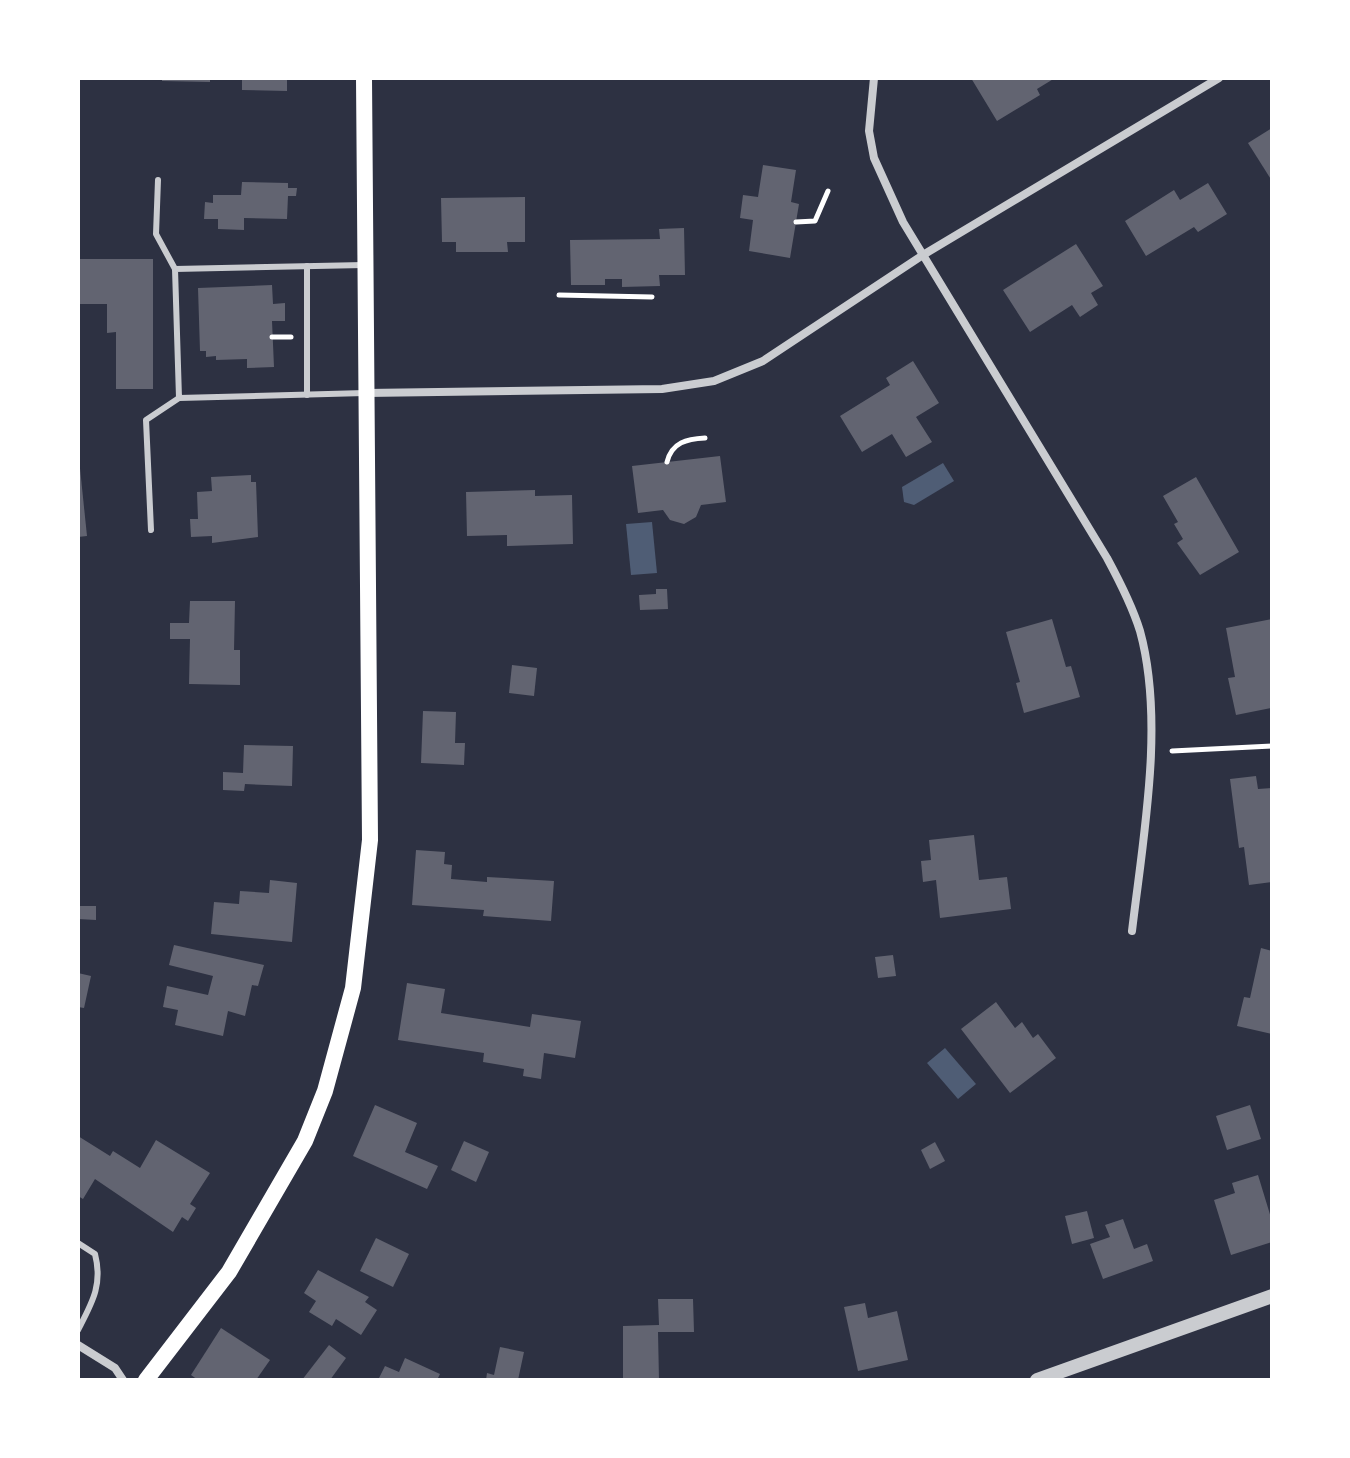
<svg xmlns="http://www.w3.org/2000/svg" width="1350" height="1458" viewBox="0 0 1350 1458" font-family="Barlow,sans-serif">
	<rect width="100%" height="100%" fill="#2d3142"/>
	<!-- water -->
	<g fill="#4f5d75">
		<path d="M943,463L954,481L914,505L904,502L902,487Z"/>
		<path d="M652,522L657,573L631,575L626,524Z"/>
		<path d="M945,1048L976,1084L958,1099L927,1063Z"/>
	</g>
	<!-- building -->
	<g fill="#626471">
		<path d="M162,78H210V82L162,81Z"/>
		<path d="M242,78H287V91L242,90Z"/>
		<path d="M971,78H1055L1037,89L1040,95L997,121Z"/>
		<path d="M1272,128V181L1248,143Z"/>
		<path d="M763,165L796,170L791,202L799,204L790,258L749,251L753,220L740,218L743,195L758,197Z"/>
		<path d="M242,182L288,183V188H297L296,196H288L287,219L244,218V230L218,229V219H204L205,202L213,203V195H241Z"/>
		<path d="M1208,183L1227,214L1198,232L1194,227L1146,256L1125,221L1174,190L1180,200Z"/>
		<path d="M525,197V242H507L508,252H456V242H442L441,198Z"/>
		<path d="M684,228L685,275H659L660,286L622,287V279H605V285H571L570,240L660,239L659,229Z"/>
		<path d="M1076,244L1103,286L1091,293L1098,305L1080,317L1072,305L1030,332L1003,290Z"/>
		<path d="M78,259H153V389H116V332L107,333V304H78Z"/>
		<path d="M272,285L273,304L285,303V321H272L274,367L247,368V359L216,360V356L206,357V351H200L198,288Z"/>
		<path d="M913,361L939,403L916,417L932,442L906,457L892,434L862,452L840,416L890,385L886,378Z"/>
		<path d="M78,449L87,536L78,537Z"/>
		<path d="M720,456L726,502L701,505L696,517L684,524L670,520L663,510L638,513L632,466Z"/>
		<path d="M251,475V482H256L258,537L212,543V536L191,537L190,519H198L197,492L212,491L211,477Z"/>
		<path d="M1196,477L1239,552L1200,575L1177,543L1183,539L1174,524L1178,522L1163,496Z"/>
		<path d="M535,490V496L572,495L573,544L507,546V535L467,536L466,492Z"/>
		<path d="M656,589H667L668,609L640,610L639,595L656,594Z"/>
		<path d="M190,601H235L234,650H240V685L189,684L190,639H170V623H189Z"/>
		<path d="M1052,619L1066,667L1071,666L1080,697L1024,713L1016,683L1020,682L1006,632Z"/>
		<path d="M1272,619L1271,708L1236,715L1228,678L1235,677L1226,628Z"/>
		<path d="M512,665L537,668L534,696L509,693Z"/>
		<path d="M423,711L456,712L455,743H465L464,765L421,763Z"/>
		<path d="M244,745L293,746L292,786L245,784L244,791L223,790V772L243,773Z"/>
		<path d="M1256,776L1258,789L1272,788V882L1249,885L1244,847L1239,848L1230,779Z"/>
		<path d="M974,835L979,880L1007,877L1011,909L940,918L936,880L923,882L921,861L931,860L929,840Z"/>
		<path d="M416,850L445,852L444,864L452,865L451,879L487,882V877L554,881L551,921L483,916L484,910L412,905Z"/>
		<path d="M270,880L297,883L292,942L211,934L214,902L239,904L240,891L269,893Z"/>
		<path d="M78,906H96V920L78,919Z"/>
		<path d="M174,945L264,965L258,986L252,985L245,1016L228,1011L223,1036L175,1025L178,1010L163,1007L167,986L208,995L213,976L169,965Z"/>
		<path d="M1261,948L1272,951V1034L1237,1026L1244,997L1250,998Z"/>
		<path d="M893,955L896,976L878,978L875,957Z"/>
		<path d="M78,973L91,976L84,1008L78,1007Z"/>
		<path d="M407,983L445,989L441,1013L530,1027L532,1014L581,1021L575,1058L544,1053L541,1079L523,1076L524,1069L483,1062L484,1053L398,1040Z"/>
		<path d="M996,1002L1015,1028L1022,1022L1033,1038L1038,1034L1056,1058L1010,1093L961,1029Z"/>
		<path d="M375,1105L417,1123L405,1152L438,1166L427,1189L353,1156Z"/>
		<path d="M1250,1105L1261,1139L1227,1150L1216,1116Z"/>
		<path d="M78,1136L110,1156L113,1151L140,1168L156,1140L210,1173L190,1204L196,1208L188,1221L182,1217L173,1232L95,1179L83,1199L78,1196Z"/>
		<path d="M464,1141L489,1152L476,1182L451,1170Z"/>
		<path d="M935,1142L945,1161L930,1169L921,1150Z"/>
		<path d="M1258,1175L1272,1221V1242L1231,1255L1214,1200L1235,1193L1232,1183Z"/>
		<path d="M1087,1211L1094,1238L1072,1244L1065,1216Z"/>
		<path d="M1123,1219L1134,1249L1147,1244L1153,1261L1103,1279L1090,1244L1110,1237L1105,1225Z"/>
		<path d="M376,1238L409,1254L393,1287L360,1271Z"/>
		<path d="M318,1270L369,1297L365,1302L377,1310L361,1335L336,1319L332,1326L309,1312L316,1301L304,1293Z"/>
		<path d="M658,1299H693L694,1332H658L659,1380H623V1326L659,1325Z"/>
		<path d="M865,1303L868,1318L897,1311L908,1360L858,1371L844,1307Z"/>
		<path d="M221,1328L270,1360L256,1380H198L191,1375Z"/>
		<path d="M329,1345L346,1358L330,1380H302Z"/>
		<path d="M500,1347L524,1352L518,1380H486L487,1373L494,1375Z"/>
		<path d="M405,1358L440,1374L437,1380H378L385,1366L399,1372Z"/>
	</g>
	<g fill="none" stroke-linecap="round" stroke-linejoin="round">
		<!-- path -->
		<g stroke="#fff" stroke-width="5">
			<path d="M796,222L815,221L828,191"/>
			<path d="M559,295L652,297"/>
			<path d="M272,337H291"/>
			<path d="M667,462C672,442 687,439 705,438"/>
			<path d="M1172,751L1272,746"/>
		</g>
		<!-- service -->
		<g stroke="#caccd0" stroke-width="6">
			<path d="M158,180L156,234L175,269"/>
			<path d="M364,265L175,269L179,398L365,393"/>
			<path d="M307,395V266"/>
			<path d="M151,530L146,420L179,398"/>
			<path d="M78,1243L95,1254C103,1285 92,1303 78,1330"/>
		</g>
		<!-- minor -->
		<g stroke="#caccd0" stroke-width="8">
			<path d="M874,78L869,131L874,158L903,222L1107,558C1120,582 1132,605 1140,631C1165,722 1143,838 1132,931"/>
			<path d="M366,393L662,389L714,381L763,361L923,255L1219,78"/>
			<path d="M78,1345L115,1368L123,1380"/>
		</g>
		<!-- tertiary -->
		<path stroke="#caccd0" stroke-width="14" d="M1037,1380L1272,1296"/>
		<!-- secondary -->
		<path stroke="#fff" stroke-width="16" d="M146,1380L229,1272L305,1141L325,1091L353,988L370,840L364,78"/>
	</g>
	<!-- border -->
	<rect width="1350" height="1458" fill="none" stroke="#ffffff" stroke-width="160"/>
</svg>
